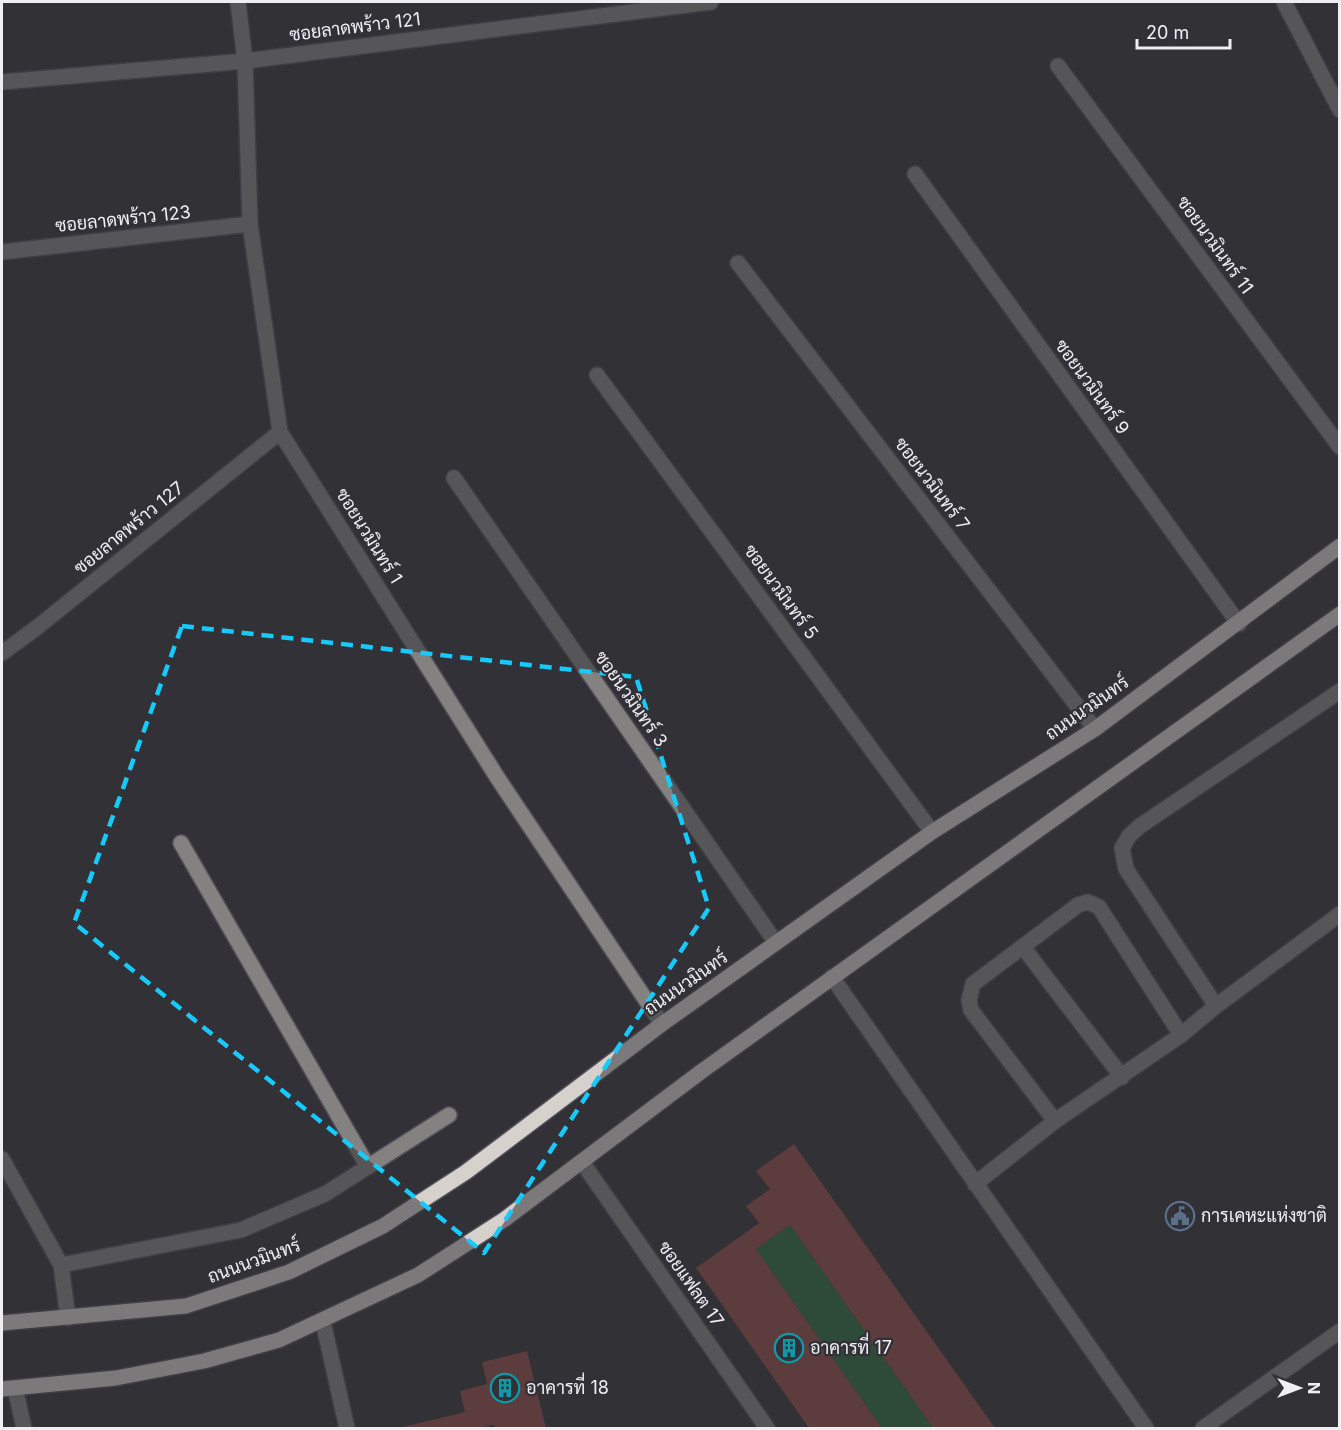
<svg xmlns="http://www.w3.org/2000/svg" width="1341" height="1430" viewBox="0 0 1341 1430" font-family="Inter,Sarabun,sans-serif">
	<rect width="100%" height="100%" fill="#323137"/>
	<!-- green -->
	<path fill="#2a683a" d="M790,1225L933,1428H882L756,1249Z"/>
	<!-- building -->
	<g fill="#914944">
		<path d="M794,1144L995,1428H933L790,1225L756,1249L882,1428H809L696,1268L759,1223L746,1206L770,1189L756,1171Z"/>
		<path d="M527,1351L546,1428H495L494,1425L478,1428H399L465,1412L460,1391L487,1384L482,1362Z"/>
	</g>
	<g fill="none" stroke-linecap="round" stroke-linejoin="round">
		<!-- minor casing -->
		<g stroke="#504f55" stroke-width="18">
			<g id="minor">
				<path d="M238,2L245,61L250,224L280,432L497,777L662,1024"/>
				<path d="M1284,2L1340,110"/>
				<path d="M1058,66L1340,447"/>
				<path d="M2,82L245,61L711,2"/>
				<path d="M915,174L1239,624"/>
				<path d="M2,252L250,224"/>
				<path d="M738,263L1095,729"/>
				<path d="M597,375L932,832"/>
				<path d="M454,478L776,943"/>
				<path d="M2,653L35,629L280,432"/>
				<path d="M181,843L368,1167"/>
				<path d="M1023,947L1122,1077"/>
				<path d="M832,977L1146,1428"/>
				<path d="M1216,1006L1126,869L1122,848L1129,836L1140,826L1340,691"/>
				<path d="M1055,1121L971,1010L969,1000L973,984L1078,905L1088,902L1099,907L1181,1035"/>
				<path d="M2,1159L61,1265L68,1318"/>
				<path d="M582,1162L767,1428"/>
				<path d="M975,1184L1055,1121L1181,1035L1216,1006L1340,914"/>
				<path d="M61,1265L241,1230L325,1194L449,1115"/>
				<path d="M323,1322L347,1428"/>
				<path d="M15,1388L24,1428"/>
				<path d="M1203,1428L1340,1331"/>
			</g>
		</g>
		<!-- major casing -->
		<g stroke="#504f55" stroke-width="18">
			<g id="major">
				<path d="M2,1323L186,1306L289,1272L383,1226L466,1172L662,1024L932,832L1095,729L1340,546"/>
				<path d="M2,1389L116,1378L204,1361L279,1340L418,1275L505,1219L702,1071L1340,614"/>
			</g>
		</g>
		<!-- minor -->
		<use href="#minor" stroke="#848280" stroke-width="15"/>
		<!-- major -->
		<use href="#major" stroke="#d7d1ce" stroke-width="15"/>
	</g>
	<!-- marked area -->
	<path d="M0 0H1341V1430H0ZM182,626L636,677L709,908L484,1253L74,923Z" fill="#323137" fill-opacity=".55" fill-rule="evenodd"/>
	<path fill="none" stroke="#16cafb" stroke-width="4.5" stroke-dasharray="12 8" stroke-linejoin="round" d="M182,626L636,677L709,908L484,1253L74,923Z"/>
	<!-- icons -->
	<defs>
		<g id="civic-ring" transform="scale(1.5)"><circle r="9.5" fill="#323137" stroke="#5c6f8a" stroke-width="1.5"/><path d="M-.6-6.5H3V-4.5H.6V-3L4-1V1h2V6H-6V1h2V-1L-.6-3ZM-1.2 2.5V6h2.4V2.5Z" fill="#5c6f8a"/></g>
		<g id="building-ring" transform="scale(1.5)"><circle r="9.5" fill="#323137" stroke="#0f9aa8" stroke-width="1.5"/><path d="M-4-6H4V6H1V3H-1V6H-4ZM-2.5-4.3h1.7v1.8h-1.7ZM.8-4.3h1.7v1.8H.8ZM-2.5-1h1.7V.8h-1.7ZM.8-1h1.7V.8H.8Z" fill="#0f9aa8"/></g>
	</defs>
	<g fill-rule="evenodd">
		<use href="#civic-ring" x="1180" y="1216"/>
		<use href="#building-ring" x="789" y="1348"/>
		<use href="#building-ring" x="505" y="1388"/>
	</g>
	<g text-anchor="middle" stroke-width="4.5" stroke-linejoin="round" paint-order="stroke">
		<!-- street labels -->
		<g font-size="18" fill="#efeef2" stroke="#323137">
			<text transform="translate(355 27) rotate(-7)" y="6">ซอยลาดพร้าว 121</text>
			<text transform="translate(123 219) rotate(-6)" y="6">ซอยลาดพร้าว 123</text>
			<text transform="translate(1215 245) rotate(54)" y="6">ซอยนวมินทร์ 11</text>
			<text transform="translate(1092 387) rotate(54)" y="6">ซอยนวมินทร์ 9</text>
			<text transform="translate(932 484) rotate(53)" y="6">ซอยนวมินทร์ 7</text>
			<text transform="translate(129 528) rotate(-39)" y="6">ซอยลาดพร้าว 127</text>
			<text transform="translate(369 536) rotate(58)" y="6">ซอยนวมินทร์ 1</text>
			<text transform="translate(781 592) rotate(54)" y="6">ซอยนวมินทร์ 5</text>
			<text transform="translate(631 699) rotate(55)" y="6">ซอยนวมินทร์ 3</text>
			<text transform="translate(1087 708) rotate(-35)" y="6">ถนนนวมินทร์</text>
			<text transform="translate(686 983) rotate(-35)" y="6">ถนนนวมินทร์</text>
			<text transform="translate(254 1261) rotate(-20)" y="6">ถนนนวมินทร์</text>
			<text transform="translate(691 1284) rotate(55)" y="6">ซอยแฟลต 17</text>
		</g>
		<!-- poi labels -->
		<g font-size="18" fill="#efeef2" stroke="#323137" text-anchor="start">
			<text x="1201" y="1222">การเคหะแห่งชาติ</text>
			<text x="810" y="1354">อาคารที่ 17</text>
			<text x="526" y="1394">อาคารที่ 18</text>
		</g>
	</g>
	<!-- border -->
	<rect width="1341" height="1430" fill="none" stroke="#efeef2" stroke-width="6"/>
	<!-- north arrow -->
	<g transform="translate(1299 1388) rotate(90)" stroke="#323137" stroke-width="4.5" paint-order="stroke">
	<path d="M0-4.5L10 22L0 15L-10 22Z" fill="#efeef2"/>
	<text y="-9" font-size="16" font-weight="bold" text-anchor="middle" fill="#efeef2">N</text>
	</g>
	<!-- scale -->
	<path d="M1137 39v9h93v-9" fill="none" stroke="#efeef2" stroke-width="3"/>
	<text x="1146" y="39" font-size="18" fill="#efeef2" stroke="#323137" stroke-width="4.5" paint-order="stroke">20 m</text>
</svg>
